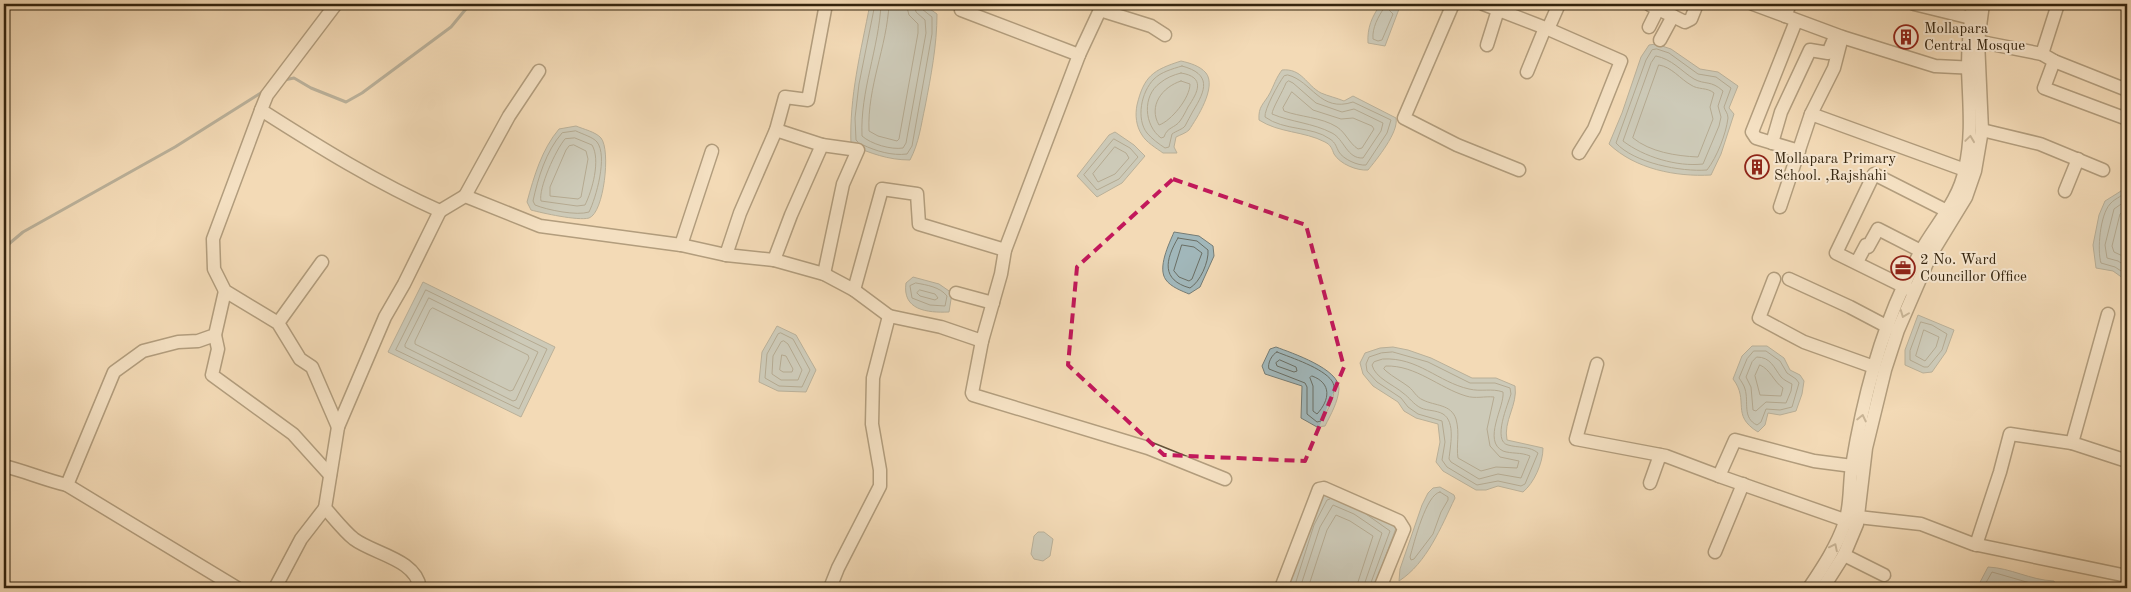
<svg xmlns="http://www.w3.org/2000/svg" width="2131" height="592" viewBox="0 0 2131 592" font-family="'Old Standard TT',serif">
	<rect width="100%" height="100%" fill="#f3dab6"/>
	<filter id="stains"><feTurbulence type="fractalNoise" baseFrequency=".004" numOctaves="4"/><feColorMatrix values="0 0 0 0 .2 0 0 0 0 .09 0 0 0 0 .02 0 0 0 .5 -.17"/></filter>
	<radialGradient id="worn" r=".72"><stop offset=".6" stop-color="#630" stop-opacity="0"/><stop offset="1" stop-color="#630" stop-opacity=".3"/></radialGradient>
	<!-- water -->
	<g fill="#a1b7ba" stroke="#757c75">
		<path d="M870,4H923L937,14C937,45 931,76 925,107C921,125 919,143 910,160C888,160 870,153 851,145C849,97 861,51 870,4Z"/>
		<path d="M1381,4L1399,9L1385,46L1368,43C1367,28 1372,16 1381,4Z"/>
		<path d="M1656,44L1671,49L1700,69L1718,72L1738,86L1729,108L1734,114L1721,154L1711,175C1676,177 1635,169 1609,144L1622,113L1641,57L1649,45Z"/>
		<path d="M1181,61C1190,63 1200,66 1206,73C1217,87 1197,118 1189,130C1186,133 1180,135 1176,137L1174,147L1177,153H1163C1156,148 1146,142 1142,135C1136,126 1135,115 1137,105C1144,76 1153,70 1181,61Z"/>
		<path d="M1282,70C1302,68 1306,85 1321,93C1328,96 1337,98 1344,101L1353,96L1396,118C1399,132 1377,159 1368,170C1357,171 1340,164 1334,154C1332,149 1331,145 1325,142C1304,131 1279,133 1259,120C1258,106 1264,104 1270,93C1274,85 1276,78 1282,70Z"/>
		<path d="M576,126C583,129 596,132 601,138C611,150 604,213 589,218C578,221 542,213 531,210L527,202C534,176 542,149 559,129Z"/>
		<path d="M1115,132L1134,145L1145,156L1122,183L1097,197L1077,176L1109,135Z"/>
		<path d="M2127,174V281L2113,271L2096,268L2093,245L2099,215L2105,201L2121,191Z"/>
		<path d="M1174,232L1199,236L1213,246L1214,256L1200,287L1189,294C1182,291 1171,287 1166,280C1157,268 1169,244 1174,232Z"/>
		<path d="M913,277L939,284L952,293L949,312C927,313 902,310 906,283Z"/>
		<path d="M423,282L555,347L521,417L388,352Z"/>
		<path d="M1918,315L1954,330L1946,352L1932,372L1923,373L1905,365V350Z"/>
		<path d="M777,326L796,335L816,370L806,392L778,391L759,382L762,352Z"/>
		<path d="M1752,346H1767L1784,358L1790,370L1800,375L1804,381L1802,394L1796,411L1780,415L1768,413L1765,425L1758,432C1730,415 1750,401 1733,379L1742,356Z"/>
		<path d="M1276,347C1292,353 1340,369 1339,389C1338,402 1331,414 1325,426L1317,427L1301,418L1302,386L1265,374L1262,366L1270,349Z"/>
		<path d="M1393,347L1408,350L1431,358L1472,378H1496L1515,386C1518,405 1503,421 1507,440L1543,448C1543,463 1534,483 1523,492L1498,486L1486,490H1476L1443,471L1436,462L1440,442L1438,424L1416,418L1404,411L1398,402L1373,386L1363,374L1360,363L1365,353L1380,348Z"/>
		<path d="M1440,487L1454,495L1455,498C1441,527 1427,563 1399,581L1400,569L1422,505L1428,493L1433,488Z"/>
		<path d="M1324,494L1359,504L1396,528L1374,588H1288L1310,523Z"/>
		<path d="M1038,532H1044L1053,539L1050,556L1043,561L1034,559L1031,554L1034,536Z"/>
		<path d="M1988,567C2011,568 2030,580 2054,581L2057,588H1977Z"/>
	</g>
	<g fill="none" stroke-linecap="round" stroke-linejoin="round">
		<!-- shore -->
		<g stroke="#6a6e64" stroke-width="1">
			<path d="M881,4C879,48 860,91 862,136C871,144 891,150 903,148L906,143L926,33L925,20L916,12L914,4"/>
			<path d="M889,4C887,47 867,87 869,131L878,136L897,141L899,139L918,33V24L909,15L906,4"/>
			<path d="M1384,8H1387L1393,14L1382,40L1378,41L1373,39C1372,28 1378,17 1384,8Z"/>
			<path d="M1657,49L1669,53L1698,74L1716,77L1731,88L1724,107C1725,111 1728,113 1728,118C1726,134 1717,157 1707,170C1681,172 1634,163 1616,143L1646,60L1652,50Z"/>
			<path d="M1656,56C1672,59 1681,71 1694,79C1705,85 1711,80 1723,91L1718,106L1721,117L1719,126L1703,164C1677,167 1644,157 1623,141L1651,63Z"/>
			<path d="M1659,65C1672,67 1680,79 1691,85C1698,90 1707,87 1714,93L1710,107L1713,119L1698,157C1676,156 1650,152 1633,138Z"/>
			<path d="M1182,66C1212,74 1206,90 1193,111C1190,116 1188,121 1185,126C1183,129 1176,131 1172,134L1169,147L1165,148C1159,144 1152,139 1147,133C1136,119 1141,92 1154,79C1161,72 1172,69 1182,66Z"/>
			<path d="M1181,73C1206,77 1198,92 1188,107C1186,111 1183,117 1180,121C1175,128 1167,127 1164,137L1161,138C1144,125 1142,96 1160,83C1166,78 1173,75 1181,73Z"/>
			<path d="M1288,75C1312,81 1320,113 1353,102L1391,120L1387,133L1366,165C1358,166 1343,159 1339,152C1336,147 1336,143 1330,139C1312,126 1284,131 1265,117C1264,110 1278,84 1284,76Z"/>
			<path d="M1181,81L1190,84C1190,98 1171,121 1159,125C1148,106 1162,87 1181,81Z"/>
			<path d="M1289,81L1293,83L1316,103L1342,112L1354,109L1383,123L1381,131L1363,158C1347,159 1344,139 1332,133C1313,123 1291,122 1272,114C1272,109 1283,91 1286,83Z"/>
			<path d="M1292,92L1313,110L1341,119L1353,118L1372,126L1374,129L1362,148L1358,149C1349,143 1346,133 1337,127C1321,117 1300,117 1284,111L1283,108Z"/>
			<path d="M576,131C582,134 593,137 597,142C608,156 596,198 589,212C577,216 547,210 535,205L533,201C538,178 546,151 562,133Z"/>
			<path d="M575,138L592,145C601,160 592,191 585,205L577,206L541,201C538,189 556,149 565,139Z"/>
			<path d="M1114,139L1130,148L1138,157L1119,179L1097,190L1084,175Z"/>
			<path d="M858,142L856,140L855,118L859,84L875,4"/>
			<path d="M574,145L586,151L588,159L581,197L578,199L550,196V187L566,150L569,146Z"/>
			<path d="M863,145C876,151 892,156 907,154L912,146L932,34V17L922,9L920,4"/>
			<path d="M1115,147L1126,153L1129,158L1115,174L1098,182L1093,174Z"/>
			<path d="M2127,188C2124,197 2116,197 2110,204C2100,215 2097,250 2101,263L2115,267L2127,275"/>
			<path d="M2127,200L2114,209L2105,245L2107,258L2118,261L2127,267"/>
			<path d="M2127,209L2120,214L2112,246L2114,252L2127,258"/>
			<path d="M1178,238L1197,241L1208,250C1209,262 1200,282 1190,288C1161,280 1165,260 1178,238Z"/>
			<path d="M1182,245L1194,247L1202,253L1192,279L1189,281L1179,277L1174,271Z"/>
			<path d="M916,283C927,285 940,287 947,296L945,306L930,305L912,298L910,286Z"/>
			<path d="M426,290L547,349L519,409L396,350Z"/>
			<path d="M920,290L935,294L938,298L935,300L920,296L917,293Z"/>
			<path d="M429,298L538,352L516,400L513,401L405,347V345Z"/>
			<path d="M433,308L528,355L529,358L513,390L510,391L415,344V341L430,310Z"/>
			<path d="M1921,322L1932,325L1947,334L1942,350L1928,367H1924L1910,360V351Z"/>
			<path d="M1924,330L1939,337L1936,347L1925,361L1916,356Z"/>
			<path d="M781,333L793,339L810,370L802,387L779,386L765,378L767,354L778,334Z"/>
			<path d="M784,341L788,344L802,370L798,380H781L772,374L773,356L781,342Z"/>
			<path d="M1754,351H1766L1780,361L1787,373L1796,379L1799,383L1792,407L1780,410L1766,409L1761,422L1757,425C1742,418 1749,402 1745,389C1744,385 1741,381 1739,378L1747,359Z"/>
			<path d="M1277,352C1292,358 1323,368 1332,381C1339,392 1327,412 1321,421L1317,422L1307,414V387L1305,383L1269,369C1267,364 1272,354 1277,352Z"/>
			<path d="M1393,352L1428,362L1470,383H1495L1510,388L1511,394C1508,404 1492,441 1508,445C1518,448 1530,446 1538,453L1525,484L1521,486L1498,481L1477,485L1447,467L1442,460L1445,442L1442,421L1418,414L1408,407L1401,398L1377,382L1367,371L1366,364L1369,357L1381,353Z"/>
			<path d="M782,355L786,356L793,369L792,372H783L780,370Z"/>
			<path d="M1757,357C1771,357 1774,368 1781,377C1784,380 1788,382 1792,384L1791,391L1786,403L1766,402L1756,411L1753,410L1751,387L1746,377L1752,362Z"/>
			<path d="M1383,359C1418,357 1438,382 1469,389C1481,392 1492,388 1503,392C1505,406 1482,441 1503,451C1511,454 1521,452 1530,456L1521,478L1498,474L1479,479L1451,462L1449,459C1450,447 1456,422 1443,414C1436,410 1428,411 1421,408C1413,404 1410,398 1403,393C1394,385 1375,378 1372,365L1374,362Z"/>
			<path d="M1280,360L1296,367L1297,371L1294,372L1277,366L1276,363Z"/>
			<path d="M1760,365C1771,370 1773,381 1783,388L1781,396L1760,395L1755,376Z"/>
			<path d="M1386,366C1416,365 1439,388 1466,396C1475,399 1485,396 1494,397L1487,429L1490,446L1500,457L1519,461L1517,468L1496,467L1481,471L1458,458C1456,446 1460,433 1456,419C1451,404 1435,406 1423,400C1416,397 1414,391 1409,387C1401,381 1393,377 1386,371L1384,369Z"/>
			<path d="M1312,376C1332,383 1330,400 1317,414L1313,411V386L1310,378Z"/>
			<path d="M1440,492L1448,497V500L1441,512L1433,534L1414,559L1411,560L1410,557C1414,543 1426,494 1440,492Z"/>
			<path d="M1366,514L1390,531L1369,588"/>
			<path d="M1294,588L1314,525L1327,500L1330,499"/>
			<path d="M1300,588L1320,527L1333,505L1354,514L1382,533L1363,588"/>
			<path d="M1308,588L1327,530L1336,515L1350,521L1373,536L1356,588"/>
			<path d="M1983,588L1992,572L2037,585L2050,586L2052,588"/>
		</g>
		<!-- stream -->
		<g stroke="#757c75" stroke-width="3">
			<path d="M284,80L294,78L311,88L346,102L362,93L451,27L470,4"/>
			<path d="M4,248L23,232L175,147L264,91"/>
		</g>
		<!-- minor casing -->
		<g stroke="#645238" stroke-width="15">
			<g id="minor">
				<path d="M336,4L267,95L261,110C319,147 377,183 440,211L465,196L540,226L681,245L726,255L774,260L824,274L854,290L889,316"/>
				<path d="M1453,4L1404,118L1457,145L1519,170"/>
				<path d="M1483,4L1548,29L1621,61L1594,129L1579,153"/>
				<path d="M1753,4L1842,37L1935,66L1976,68"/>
				<path d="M1914,4L1971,18"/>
				<path d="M1650,5L1685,22L1691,19L1697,4"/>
				<path d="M961,10L1079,55"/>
				<path d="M1100,10L1151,26L1165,35"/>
				<path d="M1785,16L1790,4"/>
				<path d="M1796,21L1752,132L1756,138L1799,151"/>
				<path d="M1649,27L1658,9"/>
				<path d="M1548,29L1559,4"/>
				<path d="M1842,37L1834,68L1811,114L1965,170"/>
				<path d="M1660,40L1673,16"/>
				<path d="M1971,40L2042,54L2054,61L2127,90"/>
				<path d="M1487,45L1498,10"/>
				<path d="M2042,54L2058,4"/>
				<path d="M2054,61L2044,88L2127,119"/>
				<path d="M1527,72L1545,28"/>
				<path d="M261,110L213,239L214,269L225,291L278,323L300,359L312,367L338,427"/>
				<path d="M1982,130L2040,144L2103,170"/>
				<path d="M1772,143L1781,112L1810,50L1828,53L1834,39"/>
				<path d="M822,145L858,150L843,184L824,274"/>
				<path d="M2065,191L2078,159"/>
				<path d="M465,196L509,116L539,71"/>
				<path d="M1780,207L1811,114"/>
				<path d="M681,245L712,151"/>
				<path d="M726,255L740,213L776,130L785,97L808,100L826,4"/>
				<path d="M774,260L791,215L822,145L776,130"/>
				<path d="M1857,262L1866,245L1868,247L1878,229L1921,251"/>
				<path d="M1774,279L1759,318L1804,342L1874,367"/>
				<path d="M1789,279L1850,307L1888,327"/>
				<path d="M1909,289L1836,253L1874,174L1947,211"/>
				<path d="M854,290L882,189L917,194L919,224L1005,250"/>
				<path d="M956,293L993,303"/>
				<path d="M2108,314L2072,443L2127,461"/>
				<path d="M278,323L322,262"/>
				<path d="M215,335L218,349L212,375L293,434L330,475"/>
				<path d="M982,341L972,393L973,395L1148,448L1225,479"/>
				<path d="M1597,364L1576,439L1666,456L1719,476L1735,440L1814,461L1860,467"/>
				<path d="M4,466C25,471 45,480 67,485L114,372L143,351L178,342L198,341L215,335L225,291"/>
				<path d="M1719,476L1853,523"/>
				<path d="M1650,483L1660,455"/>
				<path d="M67,485L237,588"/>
				<path d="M1858,517L1921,524L1973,544L2127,576"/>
				<path d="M1976,545L2000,472L2010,434L2072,443"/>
				<path d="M1715,552L1743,484"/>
				<path d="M1844,555L1884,575"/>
				<path d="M275,588L301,539L325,508"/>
				<path d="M420,588C416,559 374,554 354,539C344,531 334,518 325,508L338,427L385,317L404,284L440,211"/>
				<path d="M830,588L838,568L880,486V470L872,424L873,378L889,316L941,327L982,341L1001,274L1005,250L1079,55L1100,10V4"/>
				<path d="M1281,588L1319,489L1324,488L1399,521L1404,529L1380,588"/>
				<path d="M1809,588C1823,567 1837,546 1845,522C1851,505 1849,484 1852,466C1862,405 1878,341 1904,285C1909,274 1915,262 1921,251C1936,224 1959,201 1965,169C1973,134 1969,103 1968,68C1968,46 1970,25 1973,4"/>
				<path d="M1823,588L1844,555L1857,524L1866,448L1885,370L1898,330L1930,256L1966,197L1975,171L1982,130L1978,41L1983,4"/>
			</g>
		</g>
		<!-- minor -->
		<use href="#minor" stroke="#f7e7d0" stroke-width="12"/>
	</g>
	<!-- one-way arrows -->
	<defs><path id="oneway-chevron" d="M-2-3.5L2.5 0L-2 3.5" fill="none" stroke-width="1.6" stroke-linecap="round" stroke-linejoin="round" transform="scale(1.25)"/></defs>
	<g stroke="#96866f">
		<use href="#oneway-chevron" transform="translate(1970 139) rotate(-82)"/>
		<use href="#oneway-chevron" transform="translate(1904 314) rotate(111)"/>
		<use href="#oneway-chevron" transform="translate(1862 418) rotate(-77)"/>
		<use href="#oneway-chevron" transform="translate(1834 547) rotate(-64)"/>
	</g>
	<!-- marked area -->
	<path d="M0 0H2131V592H0ZM1173,179L1306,225L1344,367L1305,461L1164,455L1068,365L1077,267Z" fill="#f3dab6" fill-opacity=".55" fill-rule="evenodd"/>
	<path fill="none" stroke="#c2185b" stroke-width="4" stroke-dasharray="10 6" stroke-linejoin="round" d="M1173,179L1306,225L1344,367L1305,461L1164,455L1068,365L1077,267Z"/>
	<!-- icons -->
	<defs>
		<g id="building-ring" transform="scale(1.25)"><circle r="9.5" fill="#f7e7d0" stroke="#8f2418" stroke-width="1.5"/><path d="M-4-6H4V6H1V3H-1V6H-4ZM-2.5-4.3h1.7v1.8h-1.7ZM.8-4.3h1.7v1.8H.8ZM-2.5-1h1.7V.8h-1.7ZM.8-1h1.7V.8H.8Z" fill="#8f2418"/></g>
		<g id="office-ring" transform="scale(1.25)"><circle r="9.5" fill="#f7e7d0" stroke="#8f2418" stroke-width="1.5"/><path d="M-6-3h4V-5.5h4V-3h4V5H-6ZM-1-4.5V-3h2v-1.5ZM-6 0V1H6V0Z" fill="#8f2418"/></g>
	</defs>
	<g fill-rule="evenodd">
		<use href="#building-ring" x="1906" y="37"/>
		<use href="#building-ring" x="1757" y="167"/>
		<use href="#office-ring" x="1903" y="268"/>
	</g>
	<g text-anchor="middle" stroke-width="4" stroke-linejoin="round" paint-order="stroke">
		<!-- poi labels -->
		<g font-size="15" fill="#34240e" stroke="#f7e7d0" text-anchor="start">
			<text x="1924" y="33">Mollapara<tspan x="1924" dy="17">Central Mosque</tspan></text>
			<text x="1774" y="163">Mollapara Primary<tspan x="1774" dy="17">School. ,Rajshahi</tspan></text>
			<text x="1920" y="264">2 No. Ward<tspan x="1920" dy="17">Councillor Office</tspan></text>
		</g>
	</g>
	<!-- margin -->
	<rect width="2131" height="592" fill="none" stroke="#f3dab6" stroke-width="20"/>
	<rect x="5" y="5" width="2121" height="582" fill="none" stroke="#34240e" stroke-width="2.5"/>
	<rect x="10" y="10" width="2111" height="572" fill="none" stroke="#34240e"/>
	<rect width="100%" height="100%" filter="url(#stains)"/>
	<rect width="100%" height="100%" fill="url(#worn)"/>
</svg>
